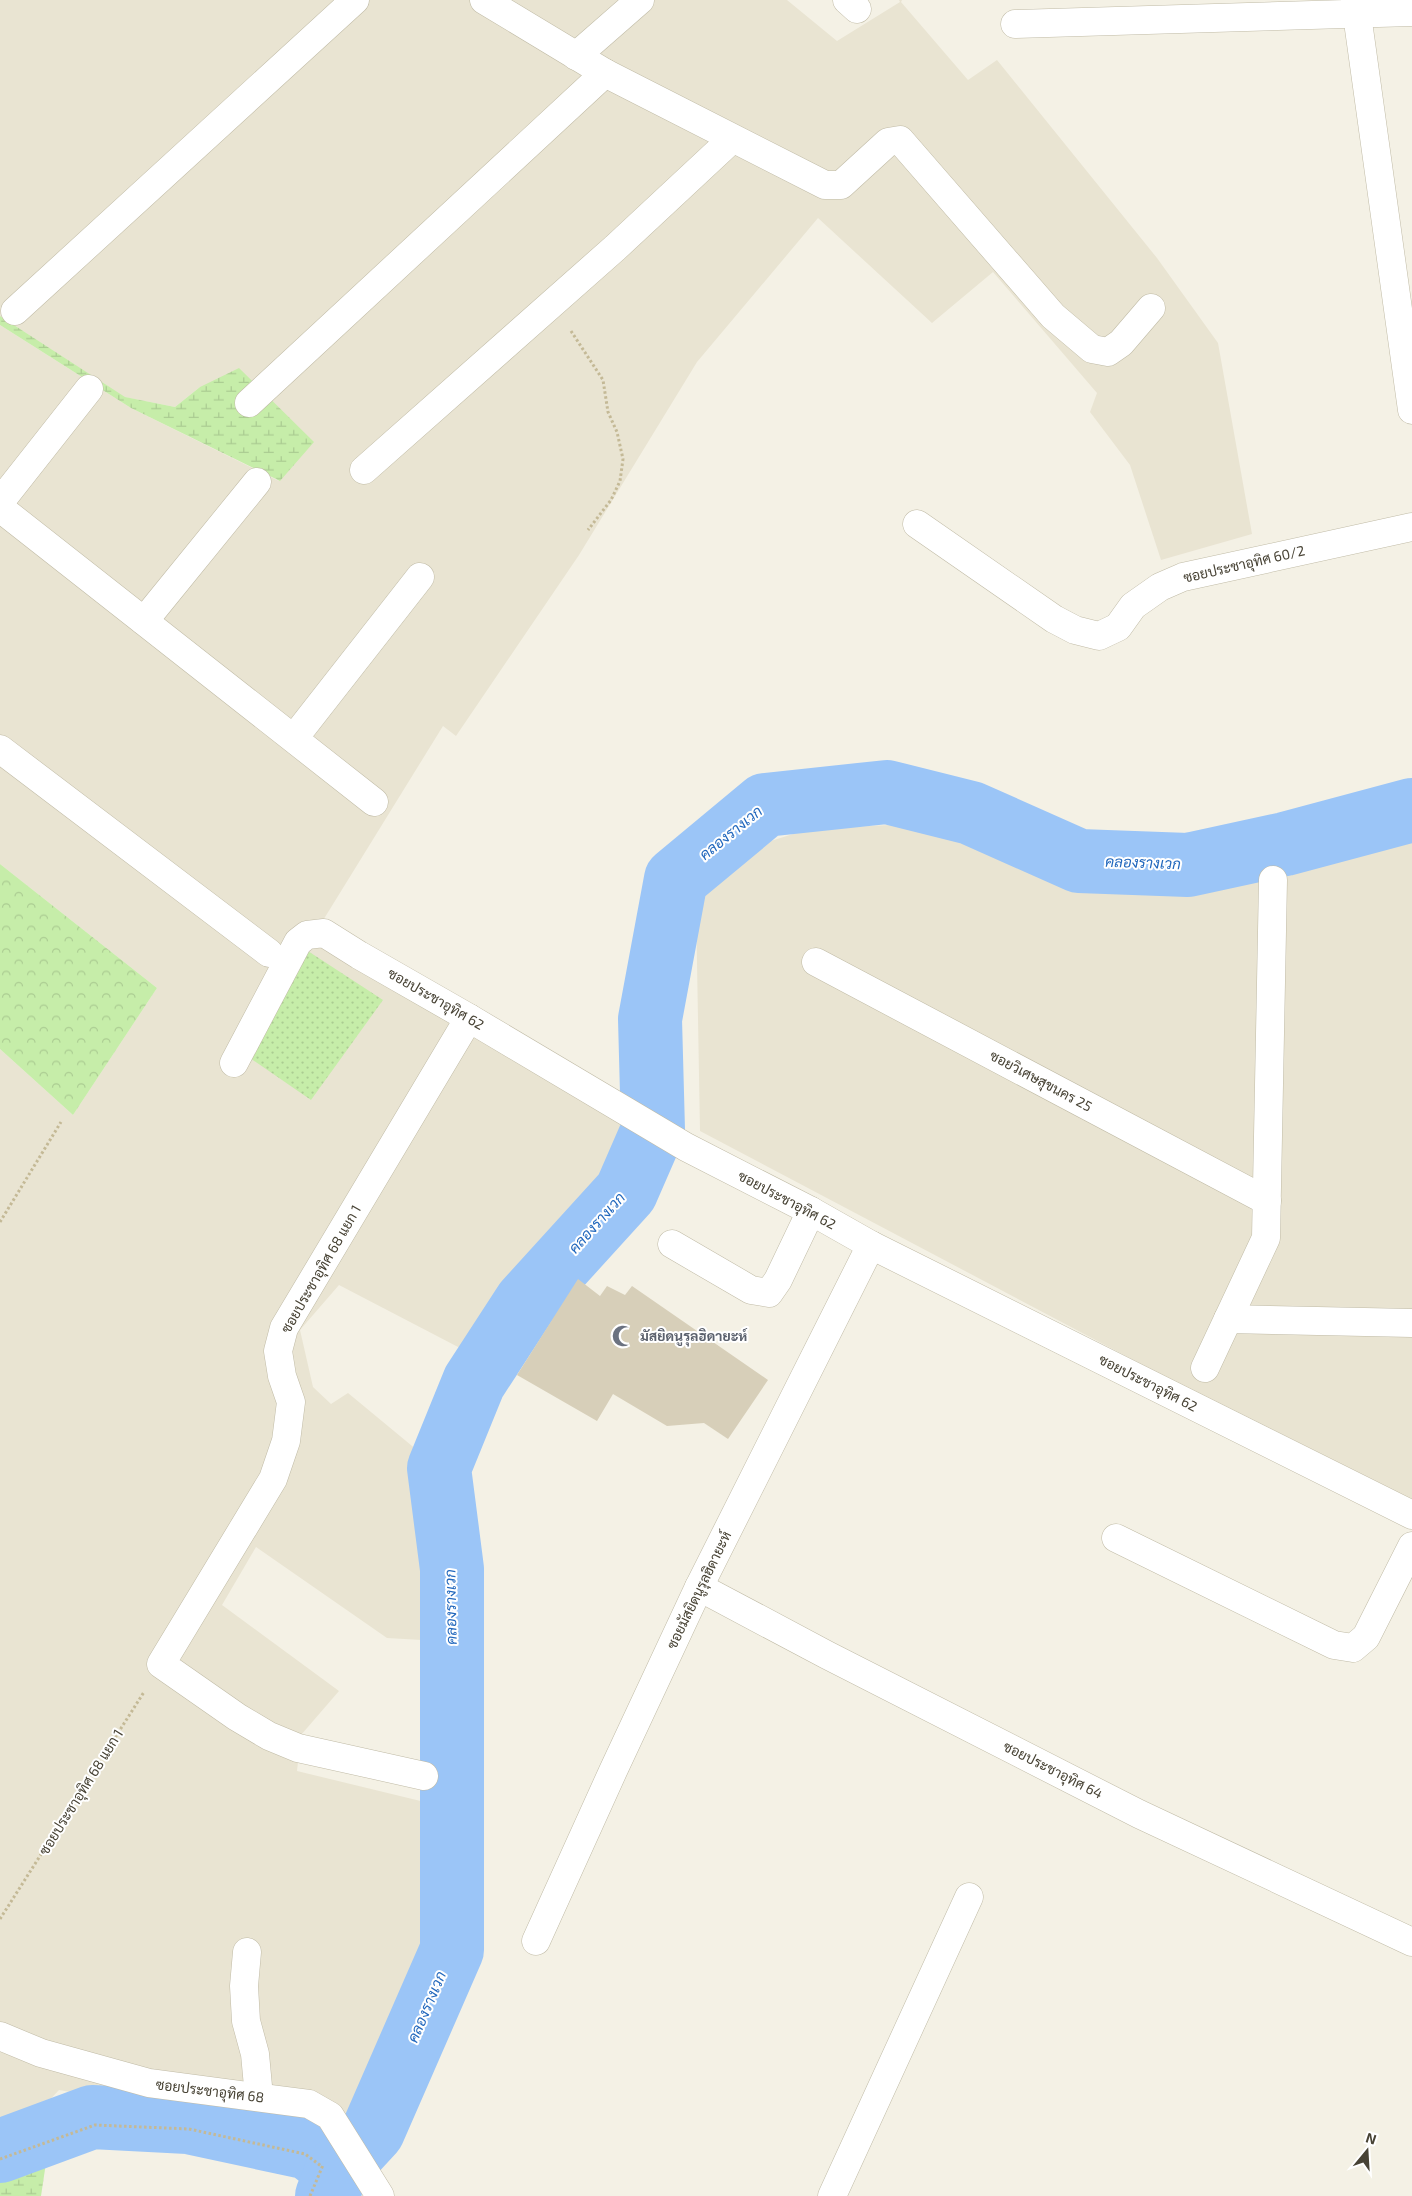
<svg xmlns="http://www.w3.org/2000/svg" width="1412" height="2196" viewBox="0 0 1412 2196" font-family="'Exo 2',Sarabun,sans-serif">
	<defs>
		<pattern id="green-dots" width="8" height="8" patternUnits="userSpaceOnUse" patternTransform="scale(1.25)"><rect width="8" height="8" fill="#c6eda9"/><path d="M2 2h.1M6 6h.1" fill="none" stroke="#abcc92" stroke-width="1.8" stroke-linecap="round"/></pattern>
		<pattern id="forest-crowns" width="20" height="18" patternUnits="userSpaceOnUse" patternTransform="scale(1.25)"><rect width="20" height="18" fill="#c6eda9"/><path d="M2 6a3 3 0 1 1 6 0M12 15a3 3 0 1 1 6 0" fill="none" stroke="#abcc92"/></pattern>
		<pattern id="wetland-marsh" width="20" height="14" patternUnits="userSpaceOnUse" patternTransform="scale(1.25)"><rect width="20" height="14" fill="#c6eda9"/><path d="M1 5h8M5 5V1M11 12h8M15 12V8" fill="none" stroke="#abcc92"/></pattern>
	</defs>
	<rect width="100%" height="100%" fill="#f4f1e5"/>
	<!-- residential -->
	<g fill="#e9e4d2">
		<path d="M0,0H787L837,41L900,2L899,0H902L901,2L968,80L997,60L1157,258L1218,343L1252,534L1161,560L1130,465L1090,412L1097,393L993,272L932,323L818,218L697,362L579,555L456,736L443,726L322,922L637,1101L612,1162L460,1348L339,1285L300,1330L313,1387L331,1404L348,1393L429,1460L439,1641L387,1638L256,1547L222,1605L339,1691L301,1735L297,1771L437,1805V1933L410,2018L359,2117L319,2135L59,2090L23,2128L0,2132V1049L73,1115L157,988L0,864V325L131,408L279,481L200,387L175,407L124,397L0,316Z"/>
		<path d="M931,823L1063,870L1237,879L1412,838V1501L1196,1393L700,1131L696,906L732,853L809,829Z"/>
	</g>
	<!-- green -->
	<path fill="url(#green-dots)" d="M291,940L383,1000L311,1100L231,1045Z"/>
	<!-- forest -->
	<path fill="url(#forest-crowns)" d="M0,864L157,988L73,1115L0,1049Z"/>
	<!-- wetland -->
	<g fill="url(#wetland-marsh)">
		<path d="M0,316L125,397L175,407L200,387L239,368L314,442L280,481L131,408L0,325Z"/>
		<path d="M47,2156L41,2196H0V2166Z"/>
	</g>
	<g fill="none" stroke-linecap="round" stroke-linejoin="round">
		<!-- river -->
		<g stroke="#9bc5f7" stroke-width="64">
			<path d="M0,2151L92,2117L188,2122L309,2148L337,2170"/>
			<path d="M327,2196L337,2170L373,2131L452,1950V1569L439,1468L474,1382L526,1302L626,1192L653,1130L650,1019L676,879L765,805L887,792L971,813L1079,861L1188,865L1285,844L1412,810"/>
		</g>
	</g>
	<!-- building -->
	<path fill="#d7cfb9" d="M578,1279L600,1296L607,1286L625,1295L632,1286L768,1380L728,1439L704,1423L667,1426L613,1394L597,1421L517,1375Z"/>
	<g fill="none" stroke-linecap="round" stroke-linejoin="round">
		<!-- minor casing -->
		<g stroke="#c0bba6" stroke-width="29">
			<g id="minor">
				<path d="M484,0L605,73L825,185H841L888,142L900,140L1053,316L1092,349L1108,352L1121,343L1151,308"/>
				<path d="M847,0L857,9"/>
				<path d="M1355,0L1412,410"/>
				<path d="M1015,24L1412,12"/>
				<path d="M576,56L640,0"/>
				<path d="M15,311L355,0"/>
				<path d="M249,403L605,73"/>
				<path d="M364,470L615,248L732,139"/>
				<path d="M0,502L89,389"/>
				<path d="M0,508L374,802"/>
				<path d="M917,524L1054,619L1075,630L1099,636L1118,627L1133,606L1160,587L1183,577L1412,527"/>
				<path d="M144,621L257,482"/>
				<path d="M294,738L420,577"/>
				<path d="M0,749L269,953"/>
				<path d="M816,962L1267,1201"/>
				<path d="M234,1063L298,942L307,935L324,933L359,955L469,1018L686,1147L811,1211L871,1245L1412,1515"/>
				<path d="M672,1244L751,1290L769,1293L778,1280L811,1211"/>
				<path d="M1228,1319L1412,1323"/>
				<path d="M1205,1368L1266,1238L1273,880"/>
				<path d="M1116,1538L1334,1645L1353,1648L1366,1637L1412,1546"/>
				<path d="M699,1587L827,1655L1139,1814L1412,1942"/>
				<path d="M424,1776L298,1748L269,1736L237,1717L161,1664L273,1479L286,1441L291,1402L282,1376L278,1351L284,1328L469,1018"/>
				<path d="M536,1941L613,1771L699,1587L871,1245"/>
				<path d="M247,1952L244,1986L246,2021L255,2054L259,2097"/>
				<path d="M0,2036L41,2053L149,2083L309,2104L330,2116L380,2196"/>
				<path d="M832,2196L969,1897"/>
			</g>
		</g>
		<!-- path -->
		<g stroke="#c4b996" stroke-width="3" stroke-dasharray="2.5 2.5" stroke-linecap="butt">
			<path d="M571,331L603,380L608,412L617,432L623,459L620,481L611,500L588,530"/>
			<path d="M0,1222L61,1122"/>
			<path d="M0,1919L144,1692"/>
			<path d="M0,2159L95,2125L189,2129L305,2154L321,2166"/>
			<path d="M310,2196L323,2165"/>
		</g>
		<!-- minor -->
		<use href="#minor" stroke="#fff" stroke-width="28"/>
	</g>
	<!-- icons -->
	<defs>
		<g id="mosque-bare" transform="scale(1.725)"><path d="M3.5-4.9A6 6 0 1 0 3.5 4.9A5 5 0 1 1 3.5-4.9Z" fill="#6b7280" stroke="#fff" stroke-width="2.5" paint-order="stroke"/></g>
	</defs>
	<g fill-rule="evenodd">
		<use href="#mosque-bare" x="623" y="1336"/>
	</g>
	<g text-anchor="middle" stroke-width="4" stroke-linejoin="round" paint-order="stroke">
		<!-- street labels -->
		<g font-size="14" fill="#474234" stroke="#fff">
			<text transform="translate(1244 564) rotate(-13)" y="5">ซอยประชาอุทิศ 60/2</text>
			<text transform="translate(436 999) rotate(30)" y="5">ซอยประชาอุทิศ 62</text>
			<text transform="translate(1041 1081) rotate(28)" y="5">ซอยวิเศษสุขนคร 25</text>
			<text transform="translate(787 1200) rotate(28)" y="5">ซอยประชาอุทิศ 62</text>
			<text transform="translate(321 1269) rotate(-60)" y="5">ซอยประชาอุทิศ 68 แยก 1</text>
			<text transform="translate(1148 1383) rotate(27)" y="5">ซอยประชาอุทิศ 62</text>
			<text transform="translate(699 1590) rotate(-64)" y="5">ซอยมัสยิดนูรุลฮิดายะห์</text>
			<text transform="translate(1053 1770) rotate(27)" y="5">ซอยประชาอุทิศ 64</text>
			<text transform="translate(81 1792) rotate(-58)" y="5">ซอยประชาอุทิศ 68 แยก 1</text>
			<text transform="translate(210 2091) rotate(7)" y="5">ซอยประชาอุทิศ 68</text>
		</g>
		<!-- worship labels -->
		<g font-size="14" font-weight="bold" fill="#5b616d" stroke="#fff" text-anchor="start">
			<text x="640" y="1341">มัสยิดนูรุลฮิดายะห์</text>
		</g>
		<!-- water labels -->
		<g font-size="15" font-style="italic" fill="#2268bd" stroke="#fff">
			<text transform="translate(731 833) rotate(-39)" y="5">คลองรางเวก</text>
			<text transform="translate(1143 863) rotate(2)" y="5">คลองรางเวก</text>
			<text transform="translate(597 1223) rotate(-48)" y="5">คลองรางเวก</text>
			<text transform="translate(451 1607) rotate(-91)" y="5">คลองรางเวก</text>
			<text transform="translate(427 2007) rotate(-67)" y="5">คลองรางเวก</text>
		</g>
	</g>
	<!-- north arrow -->
	<g transform="translate(1367 2151) rotate(18)" stroke="#ffffff" stroke-width="4" paint-order="stroke">
	<path d="M0-4L9 19L0 12L-9 19Z" fill="#474234"/>
	<text y="-8" font-size="14" font-weight="bold" text-anchor="middle" fill="#474234">N</text>
	</g>
</svg>
